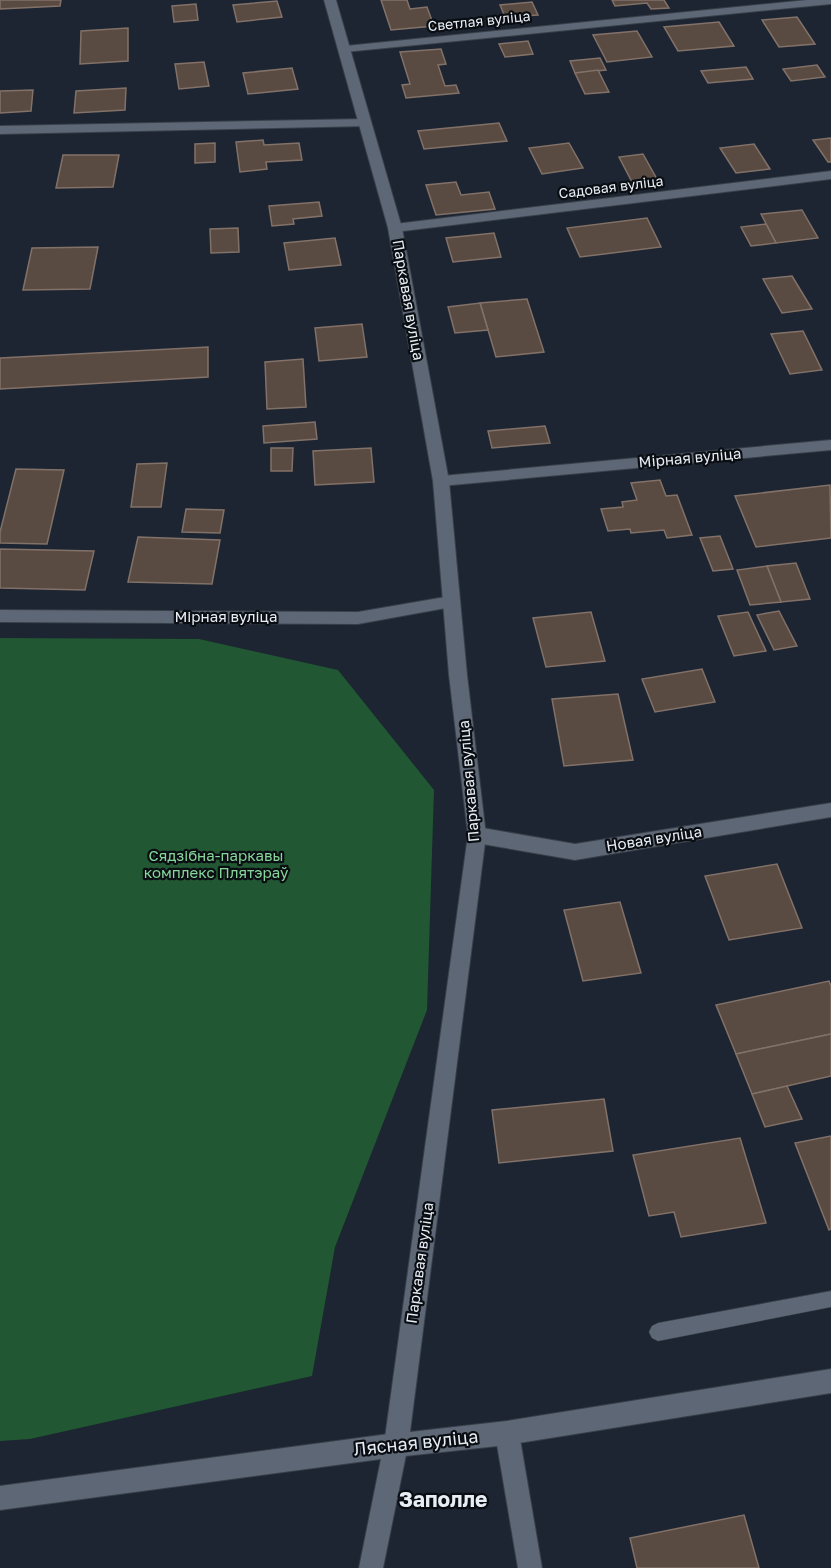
<svg xmlns="http://www.w3.org/2000/svg" width="831" height="1568" viewBox="0 0 831 1568" font-family="'Golos Text',sans-serif">
	<rect width="100%" height="100%" fill="#1c2531"/>
	<!-- forest -->
	<path fill="#215732" d="M0,638L199,639L338,670L434,790L427,1010L335,1247L312,1376L30,1439L0,1441Z"/>
	<!-- building -->
	<g fill="#5a4b42" stroke="#827168" stroke-width="1.5">
		<path d="M0,0H61L60,6L0,9Z"/>
		<path d="M381,0H407L410,9L427,7L434,26L391,30Z"/>
		<path d="M612,0H664L669,8L651,9L647,3L615,6Z"/>
		<path d="M277,1L282,17L237,22L233,5Z"/>
		<path d="M532,2L538,15L505,17L500,5Z"/>
		<path d="M196,4L198,20L174,22L172,6Z"/>
		<path d="M797,17L815,44L779,47L762,20Z"/>
		<path d="M719,22L734,46L678,51L664,27Z"/>
		<path d="M128,28V61L80,64L81,31Z"/>
		<path d="M637,31L652,57L607,62L593,35Z"/>
		<path d="M528,41L533,54L505,57L499,44Z"/>
		<path d="M441,49L446,64L438,65L445,86L456,85L459,93L406,98L402,85L410,84L400,52Z"/>
		<path d="M600,58L606,70L575,73L570,61Z"/>
		<path d="M204,62L209,86L179,89L175,64Z"/>
		<path d="M817,65L825,77L791,81L783,69Z"/>
		<path d="M746,67L753,79L708,83L701,71Z"/>
		<path d="M292,68L298,89L248,94L243,73Z"/>
		<path d="M598,70L609,92L585,94L575,73Z"/>
		<path d="M126,88L125,110L74,113L76,91Z"/>
		<path d="M33,90L31,111L0,113V91Z"/>
		<path d="M499,123L507,141L424,149L418,131Z"/>
		<path d="M831,138V162H828L813,140Z"/>
		<path d="M263,140L264,145L299,143L302,160L266,162L267,169L240,172L236,142Z"/>
		<path d="M215,143V162L195,163V144Z"/>
		<path d="M569,143L583,168L542,174L529,148Z"/>
		<path d="M754,144L770,169L736,173L720,148Z"/>
		<path d="M643,154L658,181L633,184L619,157Z"/>
		<path d="M63,155H119L113,187L56,188Z"/>
		<path d="M456,182L461,195L489,192L495,209L436,215L426,185Z"/>
		<path d="M319,202L322,216L293,219L294,224L272,226L269,206Z"/>
		<path d="M802,210L818,238L776,243L761,214Z"/>
		<path d="M647,218L661,247L580,257L567,228Z"/>
		<path d="M766,224L776,243L751,246L741,227Z"/>
		<path d="M238,228L239,252L211,253L210,229Z"/>
		<path d="M494,233L501,257L453,262L446,238Z"/>
		<path d="M335,238L341,265L289,270L284,243Z"/>
		<path d="M98,247L90,289L23,290L32,248Z"/>
		<path d="M792,276L812,309L782,313L763,279Z"/>
		<path d="M527,299L544,352L496,357L480,303Z"/>
		<path d="M480,303L488,330L455,333L448,307Z"/>
		<path d="M362,324L367,357L319,361L315,328Z"/>
		<path d="M803,331L822,370L790,374L771,334Z"/>
		<path d="M208,347V377L0,389V358Z"/>
		<path d="M303,359L306,407L267,409L265,362Z"/>
		<path d="M315,422L317,439L264,443L263,426Z"/>
		<path d="M545,426L550,443L492,448L488,431Z"/>
		<path d="M271,448H293L292,471H271Z"/>
		<path d="M371,448L374,482L315,485L313,451Z"/>
		<path d="M167,463L161,507H131L137,464Z"/>
		<path d="M16,469L64,470L47,544L0,543V532Z"/>
		<path d="M660,480L666,496L677,495L692,535L667,538L664,530L631,533L630,529L608,531L601,509L623,507L622,502L637,500L631,483Z"/>
		<path d="M830,485L831,538L756,547L735,496Z"/>
		<path d="M186,509L224,510L220,533L182,532Z"/>
		<path d="M720,536L733,569L713,571L700,538Z"/>
		<path d="M138,537L220,540L212,584L128,582Z"/>
		<path d="M0,549L94,551L85,590L0,588Z"/>
		<path d="M796,563L810,599L781,602L767,566Z"/>
		<path d="M767,566L781,602L750,605L737,570Z"/>
		<path d="M779,611L797,646L774,650L757,615Z"/>
		<path d="M591,612L605,661L546,667L533,618Z"/>
		<path d="M748,612L766,651L734,656L718,616Z"/>
		<path d="M702,669L715,702L655,712L642,679Z"/>
		<path d="M618,694L633,760L564,766L552,699Z"/>
		<path d="M777,864L802,928L729,940L705,876Z"/>
		<path d="M620,902L641,973L583,981L564,910Z"/>
		<path d="M829,981L831,986V1034L736,1054L716,1005Z"/>
		<path d="M831,1034V1076L752,1094L736,1054Z"/>
		<path d="M787,1086L802,1119L765,1127L752,1094Z"/>
		<path d="M604,1099L613,1151L499,1163L492,1110Z"/>
		<path d="M831,1136V1229L829,1230L795,1143Z"/>
		<path d="M740,1138L766,1223L681,1237L674,1212L649,1216L633,1155Z"/>
		<path d="M744,1515L759,1568H637L630,1538Z"/>
	</g>
	<g fill="none" stroke-linecap="round" stroke-linejoin="round">
		<!-- service casing -->
		<g stroke="#383f49" stroke-width="1">
			<path id="service" d="M831,1291V1307L658,1341L652,1338L649,1332L652,1326L658,1323Z"/>
		</g>
		<!-- minor casing -->
		<g stroke="#383f49" stroke-width="2">
			<g id="minor">
				<path d="M807,0H831V4L345,52L339,49L345,46Z"/>
				<path d="M364,119L368,120V126L0,134V126Z"/>
				<path d="M831,171V179L395,232L388,228L395,224Z"/>
				<path d="M831,440V450L441,486L433,481L441,476Z"/>
				<path d="M451,596L457,598L459,602L457,606L358,624L0,622V610L358,612Z"/>
				<path d="M831,803V817L575,860L477,843L470,840L468,835L470,830L477,827L575,844Z"/>
				<path d="M507,1421L515,1425L519,1433L542,1568H518L495,1433L499,1425Z"/>
				<path d="M396,1433L404,1437L408,1445L383,1568H359L381,1459L0,1510V1486Z"/>
			</g>
		</g>
		<!-- tertiary casing -->
		<g stroke="#383f49" stroke-width="2">
			<path id="tertiary" d="M324,0H336L402,228L449,481L467,675L486,835L410,1432L507,1421L831,1369V1393L507,1445L396,1457L388,1453L384,1445L468,835L449,675L433,481L388,228Z"/>
		</g>
		<!-- service -->
		<use href="#service" fill="#5d6775" fill-rule="evenodd"/>
		<!-- minor -->
		<use href="#minor" fill="#5d6775" fill-rule="evenodd"/>
		<!-- tertiary -->
		<use href="#tertiary" fill="#5d6775" fill-rule="evenodd"/>
	</g>
	<g text-anchor="middle" stroke-width="4.5" stroke-linejoin="round" paint-order="stroke">
		<!-- far-street labels -->
		<g font-size="14" fill="#e7edf5" stroke="#0a0e13">
			<text transform="translate(479 21) rotate(-6)" y="5">Светлая вуліца</text>
			<text transform="translate(611 187) rotate(-7)" y="5">Садовая вуліца</text>
		</g>
		<!-- street labels -->
		<g font-size="15" fill="#e7edf5" stroke="#0a0e13">
			<text transform="translate(408 300) rotate(80)" y="5">Паркавая вуліца</text>
			<text transform="translate(690 458) rotate(-5)" y="5">Мірная вуліца</text>
			<text x="226" y="622">Мірная вуліца</text>
			<text transform="translate(469 781) rotate(-95)" y="5">Паркавая вуліца</text>
			<text transform="translate(654 839) rotate(-9)" y="5">Новая вуліца</text>
			<text transform="translate(420 1263) rotate(-82)" y="5">Паркавая вуліца</text>
		</g>
		<!-- park labels -->
		<g font-size="15" fill="#86d599" stroke="#0a0e13">
			<text x="216" y="861">Сядзібна-паркавы<tspan x="216" dy="17">комплекс Плятэраў</tspan></text>
		</g>
		<!-- near-street labels -->
		<g font-size="18" fill="#e7edf5" stroke="#0a0e13">
			<text transform="translate(416 1443) rotate(-6)" y="6">Лясная вуліца</text>
		</g>
		<!-- near-quarter labels -->
		<g font-size="21" font-weight="bold" fill="#e7edf5" stroke="#0a0e13">
			<text x="443" y="1507">Заполле</text>
		</g>
	</g>
</svg>
